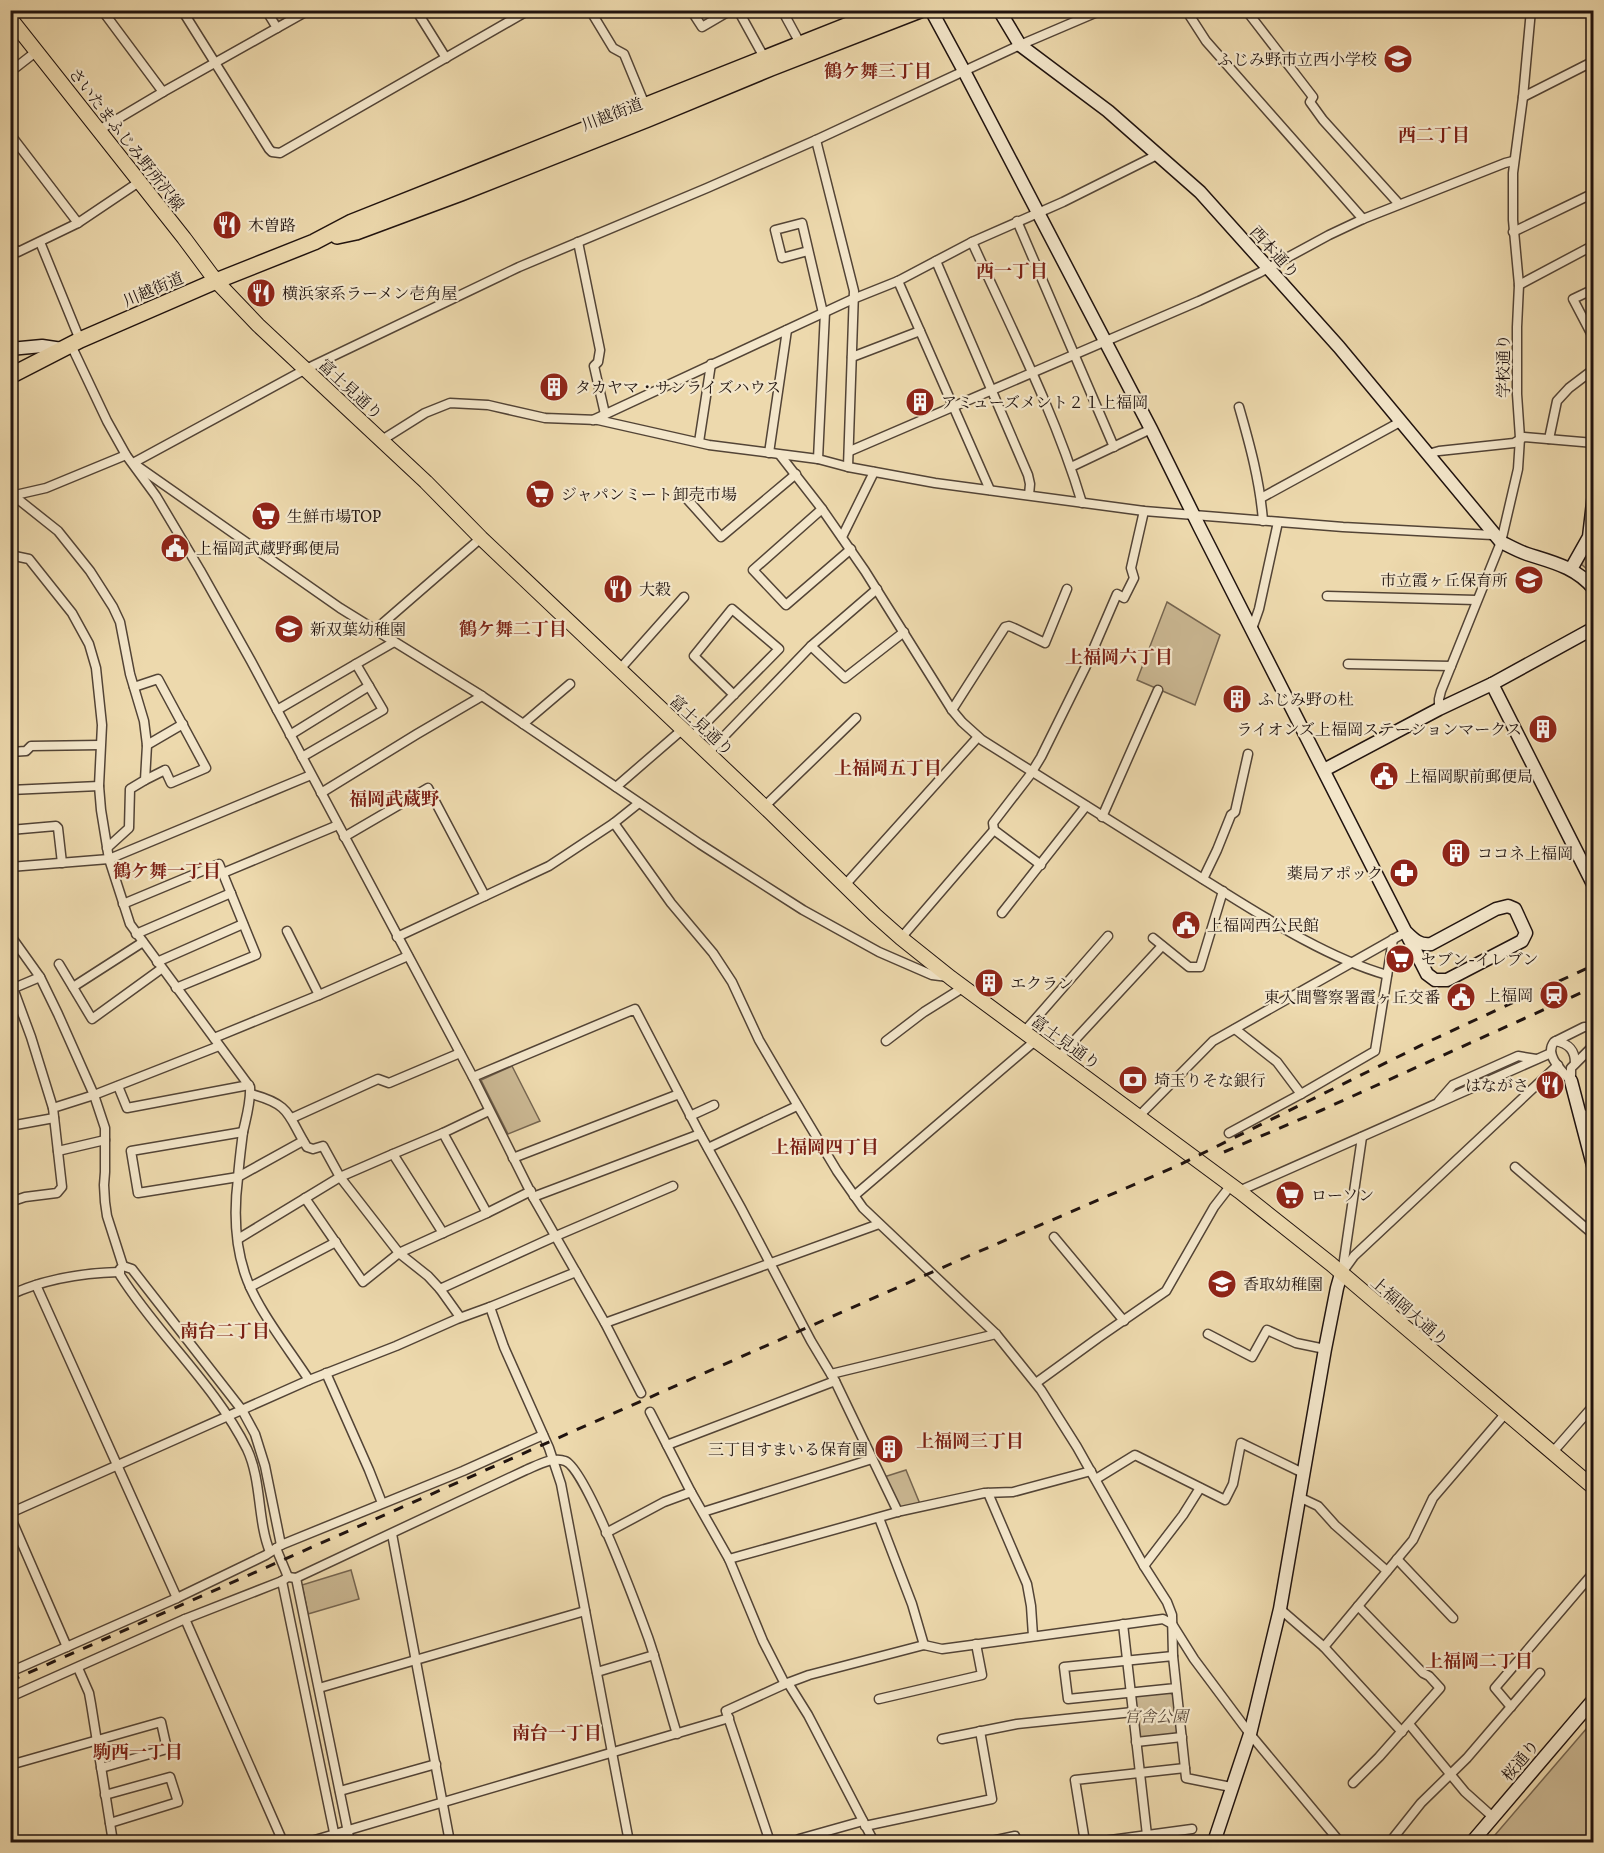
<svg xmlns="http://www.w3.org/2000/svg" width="1604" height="1853" viewBox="0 0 1604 1853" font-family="Vollkorn,'Noto Serif JP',serif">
	<rect width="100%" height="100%" fill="#edd9ad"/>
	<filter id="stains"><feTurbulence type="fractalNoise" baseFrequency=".00333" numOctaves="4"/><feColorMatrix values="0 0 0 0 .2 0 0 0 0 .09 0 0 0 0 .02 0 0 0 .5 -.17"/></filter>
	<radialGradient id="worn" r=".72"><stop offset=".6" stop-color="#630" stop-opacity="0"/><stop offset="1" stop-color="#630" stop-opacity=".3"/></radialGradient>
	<!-- green -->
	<g fill="#cab792" stroke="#756550" stroke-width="1.5">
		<path d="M271,11H299L280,21L277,20Z"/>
		<path d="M1593,541V574L1581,564Z"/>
		<path d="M1167,602L1220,635L1195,705L1137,680Z"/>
		<path d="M11,833H14L16,863L11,864Z"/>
		<path d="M512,1066L540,1121L508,1134L481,1080Z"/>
		<path d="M906,1470L920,1504L900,1508L884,1477Z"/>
		<path d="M351,1570L359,1599L308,1614L302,1585Z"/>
		<path d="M1170,1692L1173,1695L1178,1734L1142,1738L1139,1737L1135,1699L1138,1695Z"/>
		<path d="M1593,1721V1842H1489Z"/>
	</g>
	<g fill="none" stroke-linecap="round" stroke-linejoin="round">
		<!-- street casing -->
		<g stroke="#534436" stroke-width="11">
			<g id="street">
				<path d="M102,10L163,92"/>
				<path d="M182,10L269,149L272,152L280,153L529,10"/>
				<path d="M266,10L277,28"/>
				<path d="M416,10L446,58"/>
				<path d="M590,10L613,48L624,54L645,105"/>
				<path d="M691,10L702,27L731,10"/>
				<path d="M738,10L765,59"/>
				<path d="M782,10L801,45"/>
				<path d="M1186,10L1206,41L1363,219"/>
				<path d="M1246,10L1313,97L1310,102L1323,120L1399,204"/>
				<path d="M10,72L37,51"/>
				<path d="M1523,97L1594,61"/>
				<path d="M99,130L163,92L309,10"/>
				<path d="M10,134L78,223"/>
				<path d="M816,140L854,291L848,467"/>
				<path d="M1017,221L1114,447"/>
				<path d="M1513,232L1594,193"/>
				<path d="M40,242L80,340"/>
				<path d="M578,242L600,350L598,362L594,366L605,414"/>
				<path d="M972,242C1011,328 1055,413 1082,503"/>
				<path d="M10,245L18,252L78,223L139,182"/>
				<path d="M808,251L782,258L775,230L802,223L823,313"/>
				<path d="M936,261L1028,475L1030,484L1029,495"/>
				<path d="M898,281L990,490"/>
				<path d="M1519,285L1594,245"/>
				<path d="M1594,289L1573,299L1594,339"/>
				<path d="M71,345L107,421L126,455L156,496L200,570L251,661L474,1079L533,1197L605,1323L641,1393"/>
				<path d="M852,357L920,331"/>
				<path d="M1239,407C1250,445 1260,482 1263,521"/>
				<path d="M593,420L853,299L898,281L972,242L1063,202L1157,155"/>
				<path d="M1549,439L1557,401L1569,388L1594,369"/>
				<path d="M382,440L425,413L450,403L488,405L545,418L598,420L709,445L818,459L848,467L935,483L1144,511L1343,527L1492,535L1494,533"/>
				<path d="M699,442L711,364"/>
				<path d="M850,451L1199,301L1259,273L1329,235L1363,219L1505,163L1513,161"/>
				<path d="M769,453L787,330"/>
				<path d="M1428,454L1439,451L1514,443L1524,437L1594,443"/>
				<path d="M780,455L822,509L865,571L952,710L962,722L982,740C1056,787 1131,834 1206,881C1261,915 1324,957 1387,975"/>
				<path d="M818,459L825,312"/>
				<path d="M1071,467L1151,429"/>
				<path d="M11,496L46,488L126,455"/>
				<path d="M14,496L58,531L90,571L113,607L120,622L130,674L144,721L147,745L145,780L130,789L129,828L107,848"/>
				<path d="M1261,498L1400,422"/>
				<path d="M687,499L721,537L796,474"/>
				<path d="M822,509L753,570L786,605L851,549"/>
				<path d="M842,537L874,472"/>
				<path d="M10,555L29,559L72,613L89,644L96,668L102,725L99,786L101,810L109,859L130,924L250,1087C251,1102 246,1118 243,1132C241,1148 239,1163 238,1178C234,1209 235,1244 245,1274C256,1308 289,1349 309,1380"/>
				<path d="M1327,596L1476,600"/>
				<path d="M1252,629L1259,609L1278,522"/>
				<path d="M375,630L481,538"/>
				<path d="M811,646L845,678L904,632"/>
				<path d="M356,664L394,642"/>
				<path d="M1348,664L1451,666"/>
				<path d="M620,669L684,597"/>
				<path d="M134,687L158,679L206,768L171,783L165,770L145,780"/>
				<path d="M1439,709V699L1441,691L1501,542L1518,469L1520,438L1517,394V327L1519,285L1513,220V173L1523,97L1531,10"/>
				<path d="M277,710L356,664L383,710L302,757"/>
				<path d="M952,710L1005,627L1009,626L1014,628L1045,643L1067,589"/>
				<path d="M523,724L570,684"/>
				<path d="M290,735L369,686"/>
				<path d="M692,737L779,649L732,609L694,656L734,695"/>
				<path d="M147,745L183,724"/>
				<path d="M10,752L26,751L31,746L100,745"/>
				<path d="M708,753L811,646L877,589"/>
				<path d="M616,787L683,729"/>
				<path d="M10,790L99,786"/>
				<path d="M321,793L417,734L482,696"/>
				<path d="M764,807L856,718"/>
				<path d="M1102,817L1158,690"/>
				<path d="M614,823L671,903L713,953L732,982L759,1040L783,1081L837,1171L863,1208L996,1334L1041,1390L1077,1447L1144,1566L1167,1602L1172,1615L1173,1656"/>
				<path d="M10,830L56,826L58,828L62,863"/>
				<path d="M344,837L428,788L485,896"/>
				<path d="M1041,865L994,830L993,823L1030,775L1041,757L1086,666L1117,594L1124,598L1134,578L1131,568L1144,511"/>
				<path d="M10,867L109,859L311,775"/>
				<path d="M223,873L338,825"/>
				<path d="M1203,879L1217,850L1231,815L1235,812L1248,754"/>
				<path d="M845,885L978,737"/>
				<path d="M123,904L219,864L256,955L176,988"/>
				<path d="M1002,913L1086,806"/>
				<path d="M287,931L319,995"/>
				<path d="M136,934L231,893"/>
				<path d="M10,935L40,977L58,1014L94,1095L105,1128V1172L104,1185L105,1202L107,1216L123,1266L120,1269V1275C158,1335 215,1385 247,1449C262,1481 257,1520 270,1552"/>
				<path d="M397,937L549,866L614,823L639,803"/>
				<path d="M901,938L994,830"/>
				<path d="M1153,938L1189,967H1200L1223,891"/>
				<path d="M157,962L243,924"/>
				<path d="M59,964L92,1019L161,969"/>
				<path d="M948,977L932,975L879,952L803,910L700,844L482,696L340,608L133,463L306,369L519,267L707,188L816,140L1020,45L1102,10"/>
				<path d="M10,980L31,1037L53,1108"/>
				<path d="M73,987L143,942"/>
				<path d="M14,988L40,977"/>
				<path d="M1235,1029L1277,1062L1301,1094"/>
				<path d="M1024,1032L1108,936"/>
				<path d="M214,1038L319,995L408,956"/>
				<path d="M886,1041L924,1012L964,987"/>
				<path d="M1556,1041C1569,1044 1575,1050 1575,1063"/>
				<path d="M1059,1057L1162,946"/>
				<path d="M473,1077L635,1009L700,1134L741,1208L811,1341L835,1381L898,1512"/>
				<path d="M1571,1080V1068L1594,1045"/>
				<path d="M1571,1081C1562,1071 1544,1055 1554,1042L1584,1027H1588L1594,1032"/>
				<path d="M118,1086L127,1108L249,1085"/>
				<path d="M251,1094C292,1105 287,1115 307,1147L313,1149L323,1146L340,1177L399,1253L428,1276L440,1289L556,1236L673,1186"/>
				<path d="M1439,1101L1453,1085L1518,1056L1536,1059"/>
				<path d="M690,1116L714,1105"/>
				<path d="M1580,1116L1594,1113"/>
				<path d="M1138,1117L1213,1041L1406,932"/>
				<path d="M292,1118L378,1079L389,1083L460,1053"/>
				<path d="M10,1126L54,1118"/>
				<path d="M243,1132L131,1151L138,1193L238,1177L303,1141"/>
				<path d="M443,1133L487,1213"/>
				<path d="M1229,1133L1301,1094L1375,1051L1393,939"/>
				<path d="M708,1148L797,1106"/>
				<path d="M58,1151L105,1140"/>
				<path d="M513,1158L679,1094"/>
				<path d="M1515,1167L1594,1235"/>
				<path d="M1239,1191L1551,1053"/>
				<path d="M854,1196L1035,1041"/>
				<path d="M533,1197L700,1134"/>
				<path d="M305,1198L363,1282L399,1253L487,1213L531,1191"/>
				<path d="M10,1202L25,1197L57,1193L62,1187L53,1108L94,1095L219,1046"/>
				<path d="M443,1233L393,1154L443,1133L489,1111"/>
				<path d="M1054,1237L1124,1321"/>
				<path d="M238,1239L340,1177L393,1154"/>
				<path d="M123,1266L132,1269L242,1410L255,1434L265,1466L281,1545"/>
				<path d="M1343,1267L1362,1137"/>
				<path d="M576,1272L490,1307L504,1347L549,1448L561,1484L629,1842"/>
				<path d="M1341,1274L1354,1256L1558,1065"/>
				<path d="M36,1285L177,1598"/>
				<path d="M250,1287L336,1242"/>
				<path d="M440,1289L460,1317"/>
				<path d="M10,1295C44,1279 83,1273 119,1272"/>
				<path d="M605,1323L879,1224"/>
				<path d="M1208,1334L1252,1357L1267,1330L1296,1343L1325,1349"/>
				<path d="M326,1373L369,1470L382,1503"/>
				<path d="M831,1374L996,1334"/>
				<path d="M1036,1383L1098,1338L1166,1291L1214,1207L1231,1185"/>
				<path d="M650,1412L691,1492L729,1559L763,1641L785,1684"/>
				<path d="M667,1445L835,1381"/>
				<path d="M1552,1453L1594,1405"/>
				<path d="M1096,1479L1135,1455L1225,1500L1233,1484L1241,1443L1303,1473"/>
				<path d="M988,1493L1027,1584L1031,1606L1033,1636"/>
				<path d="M1299,1497L1318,1506L1335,1525L1387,1571"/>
				<path d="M703,1512L872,1459"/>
				<path d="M10,1513L309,1380L396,1346L457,1319L490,1307"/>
				<path d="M10,1516L67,1647"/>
				<path d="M879,1518L912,1604L924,1645"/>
				<path d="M606,1533L664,1502L691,1492"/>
				<path d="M392,1534L450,1842"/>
				<path d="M276,1548L288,1577"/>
				<path d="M729,1559L901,1511L984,1493L1013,1492L1091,1471"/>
				<path d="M1397,1559L1453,1618"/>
				<path d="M1144,1566L1183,1515L1200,1488"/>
				<path d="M296,1578L350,1842"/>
				<path d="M282,1581L336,1842"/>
				<path d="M1280,1609L1324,1647L1402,1732"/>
				<path d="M185,1619L283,1842"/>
				<path d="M1123,1624L1147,1835"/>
				<path d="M1324,1647L1413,1540L1433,1498L1505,1414"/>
				<path d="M78,1668L89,1693L91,1704L113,1842"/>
				<path d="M10,1672L177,1598L266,1555L281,1545L463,1471L543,1435"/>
				<path d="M597,1672L654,1655"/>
				<path d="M788,1683L808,1715L874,1842"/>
				<path d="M319,1688L585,1611"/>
				<path d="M1176,1688L1068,1699L1064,1667L1173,1656L1186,1778L1231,1787"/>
				<path d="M10,1697L185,1619L282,1581L288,1577L296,1578L526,1470C536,1466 553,1456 565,1461C586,1468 638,1610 648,1637C659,1669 667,1702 677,1734"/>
				<path d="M879,1699L982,1675L976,1644"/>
				<path d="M1511,1707L1495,1688L1594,1572"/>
				<path d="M1409,1724L1465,1792L1494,1818"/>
				<path d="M942,1739L1017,1724L1133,1712"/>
				<path d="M1136,1742L1182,1737"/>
				<path d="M10,1765L161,1722L167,1749L101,1768"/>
				<path d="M1353,1783L1379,1757L1440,1688L1429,1676L1423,1673L1358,1606"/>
				<path d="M340,1791L436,1764"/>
				<path d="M105,1795L170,1777L178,1802L110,1823"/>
				<path d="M865,1826L992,1799L980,1731"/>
				<path d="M308,1842L729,1718"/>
				<path d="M770,1842L726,1711L785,1684L809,1675L924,1645L942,1649L1163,1619L1172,1624L1194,1659L1250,1734L1340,1842"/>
				<path d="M798,1842L799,1839L863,1821"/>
				<path d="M987,1842L1015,1836L1017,1842"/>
				<path d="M1085,1842L1075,1780L1185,1768"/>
				<path d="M1096,1842L1192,1829"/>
				<path d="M1390,1842L1421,1803L1467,1758L1540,1673"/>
			</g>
		</g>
		<!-- secondary casing -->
		<g stroke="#20130f" stroke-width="15">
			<g id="secondary">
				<path d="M931,10L964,71L1151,429L1200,528L1427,974L1435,980H1447L1522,941L1526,933L1515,909L1508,906L1496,909L1431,944C1420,946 1413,939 1406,932"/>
				<path d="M999,10L1020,45L1108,111L1200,192L1339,347L1501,542C1509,546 1518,551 1527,554C1552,562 1576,567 1594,589"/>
				<path d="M10,349L42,346L62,349"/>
				<path d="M1571,569L1589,537L1594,494"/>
				<path d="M1594,628L1492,684L1594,886"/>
				<path d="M1324,770L1439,709L1492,684"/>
				<path d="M1571,1081L1594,1169"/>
				<path d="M1214,1842L1250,1734L1280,1609L1325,1349L1337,1288L1341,1274"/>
				<path d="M1472,1842L1594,1699"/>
			</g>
		</g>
		<!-- primary casing -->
		<g stroke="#20130f" stroke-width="16">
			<path id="primary" d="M10,18L184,238L216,281L258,325L426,482L481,538L770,812L875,915L901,938L951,978L1239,1191L1331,1264L1594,1488"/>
		</g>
		<!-- highway casing -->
		<g stroke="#20130f" stroke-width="18">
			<g id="highway">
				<path d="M337,236L356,232L461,193L648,119L771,68L920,10"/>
				<path d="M10,376L80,340L216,281L314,242L352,222L886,10"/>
			</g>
		</g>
		<!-- street -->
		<use href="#street" stroke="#f3e6ca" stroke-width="8"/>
		<!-- secondary -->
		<use href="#secondary" stroke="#f3e6ca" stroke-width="12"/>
		<!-- primary -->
		<use href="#primary" stroke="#edd9ad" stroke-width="14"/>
		<!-- highway -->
		<use href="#highway" stroke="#edd9ad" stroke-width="15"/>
		<!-- rail -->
		<g stroke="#20130f" stroke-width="3" stroke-dasharray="10 10" stroke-linecap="butt">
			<path d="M1224,1152L1322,1110L1594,987"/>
			<path d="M10,1681L964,1258L1177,1166L1432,1040L1594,965"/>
		</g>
	</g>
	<!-- icons -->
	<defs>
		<g id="school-disc" transform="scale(1.5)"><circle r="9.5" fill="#8f2418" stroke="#f3e6ca"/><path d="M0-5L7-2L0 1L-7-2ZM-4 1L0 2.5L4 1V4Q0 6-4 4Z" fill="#fff"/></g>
		<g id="restaurant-disc" transform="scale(1.5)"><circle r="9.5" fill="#8f2418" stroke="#f3e6ca"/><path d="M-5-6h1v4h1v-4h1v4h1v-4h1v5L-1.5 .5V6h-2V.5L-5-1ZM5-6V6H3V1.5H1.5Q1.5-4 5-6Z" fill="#fff"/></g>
		<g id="building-disc" transform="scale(1.5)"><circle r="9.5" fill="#8f2418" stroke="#f3e6ca"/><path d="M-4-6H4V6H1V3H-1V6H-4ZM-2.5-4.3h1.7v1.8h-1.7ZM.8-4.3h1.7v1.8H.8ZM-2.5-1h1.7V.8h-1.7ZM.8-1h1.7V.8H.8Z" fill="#fff"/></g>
		<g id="supermarket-disc" transform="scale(1.5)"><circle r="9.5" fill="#8f2418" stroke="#f3e6ca"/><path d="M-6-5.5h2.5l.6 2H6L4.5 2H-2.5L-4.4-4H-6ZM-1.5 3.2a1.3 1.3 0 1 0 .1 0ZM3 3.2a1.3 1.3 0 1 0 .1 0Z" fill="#fff"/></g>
		<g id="civic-disc" transform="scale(1.5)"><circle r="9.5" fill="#8f2418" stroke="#f3e6ca"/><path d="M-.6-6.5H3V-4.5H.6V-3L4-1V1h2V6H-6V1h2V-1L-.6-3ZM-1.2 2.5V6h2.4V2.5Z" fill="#fff"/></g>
		<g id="pharmacy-disc" transform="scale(1.5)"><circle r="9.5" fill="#8f2418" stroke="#f3e6ca"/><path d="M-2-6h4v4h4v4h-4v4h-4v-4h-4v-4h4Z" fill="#fff"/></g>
		<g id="station-disc" transform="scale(1.5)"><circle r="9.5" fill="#8f2418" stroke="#f3e6ca"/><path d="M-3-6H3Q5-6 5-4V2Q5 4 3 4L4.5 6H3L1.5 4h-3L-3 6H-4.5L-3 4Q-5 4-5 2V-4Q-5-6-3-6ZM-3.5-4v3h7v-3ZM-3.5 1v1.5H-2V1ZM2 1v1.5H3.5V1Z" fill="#fff"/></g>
		<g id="bank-disc" transform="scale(1.5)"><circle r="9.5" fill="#8f2418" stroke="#f3e6ca"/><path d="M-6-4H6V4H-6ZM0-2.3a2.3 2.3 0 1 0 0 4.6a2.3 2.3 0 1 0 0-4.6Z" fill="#fff"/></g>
	</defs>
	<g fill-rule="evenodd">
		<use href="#school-disc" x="1398" y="59"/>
		<use href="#restaurant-disc" x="227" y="225"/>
		<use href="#restaurant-disc" x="261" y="293"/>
		<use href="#building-disc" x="554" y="387"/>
		<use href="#building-disc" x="920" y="402"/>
		<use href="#supermarket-disc" x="540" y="494"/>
		<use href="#supermarket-disc" x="266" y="516"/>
		<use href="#civic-disc" x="175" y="548"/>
		<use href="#school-disc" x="1529" y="580"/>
		<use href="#restaurant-disc" x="618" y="589"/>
		<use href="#school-disc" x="289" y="629"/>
		<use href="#building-disc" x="1237" y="699"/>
		<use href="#building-disc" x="1543" y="729"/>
		<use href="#civic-disc" x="1384" y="776"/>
		<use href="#building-disc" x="1456" y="853"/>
		<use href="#pharmacy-disc" x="1404" y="873"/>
		<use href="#civic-disc" x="1186" y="925"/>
		<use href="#supermarket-disc" x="1400" y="959"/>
		<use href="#building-disc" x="989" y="983"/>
		<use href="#station-disc" x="1554" y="995"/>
		<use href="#civic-disc" x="1461" y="997"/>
		<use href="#bank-disc" x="1133" y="1080"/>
		<use href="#restaurant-disc" x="1550" y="1085"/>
		<use href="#supermarket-disc" x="1290" y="1195"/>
		<use href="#school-disc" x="1222" y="1284"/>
		<use href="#building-disc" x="889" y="1449"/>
	</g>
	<g text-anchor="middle" stroke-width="4.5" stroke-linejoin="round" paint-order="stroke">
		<!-- poi labels -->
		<g font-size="16" fill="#20130f" stroke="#f3e6ca" text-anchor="start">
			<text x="1377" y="65" text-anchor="end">ふじみ野市立西小学校</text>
			<text x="248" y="231">木曽路</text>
			<text x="282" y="299">横浜家系ラーメン壱角屋</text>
			<text x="575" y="393">タカヤマ・サンライズハウス</text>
			<text x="941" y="408">アミューズメント２１上福岡</text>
			<text x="561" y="500">ジャパンミート卸売市場</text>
			<text x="287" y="522">生鮮市場TOP</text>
			<text x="196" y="554">上福岡武蔵野郵便局</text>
			<text x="1508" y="586" text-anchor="end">市立霞ヶ丘保育所</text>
			<text x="639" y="595">大穀</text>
			<text x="310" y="635">新双葉幼稚園</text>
			<text x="1258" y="705">ふじみ野の杜</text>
			<text x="1522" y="735" text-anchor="end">ライオンズ上福岡ステーションマークス</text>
			<text x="1405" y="782">上福岡駅前郵便局</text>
			<text x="1477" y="859">ココネ上福岡</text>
			<text x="1383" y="879" text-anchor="end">薬局アポック</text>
			<text x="1207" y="931">上福岡西公民館</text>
			<text x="1421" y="965">セブン-イレブン</text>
			<text x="1010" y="989">エクラン</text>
			<text x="1533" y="1001" text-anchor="end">上福岡</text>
			<text x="1440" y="1003" text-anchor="end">東入間警察署霞ヶ丘交番</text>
			<text x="1154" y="1086">埼玉りそな銀行</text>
			<text x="1529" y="1091" text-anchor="end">はながさ</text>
			<text x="1311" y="1201">ローソン</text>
			<text x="1243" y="1290">香取幼稚園</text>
			<text x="868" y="1455" text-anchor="end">三丁目すまいる保育園</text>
		</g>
		<!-- street labels -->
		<g font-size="16" fill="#20130f" stroke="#f3e6ca">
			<text transform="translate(612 114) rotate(-21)" y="6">川越街道</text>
			<text transform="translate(127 139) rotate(52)" y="6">さいたまふじみ野所沢線</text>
			<text transform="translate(1275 252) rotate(48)" y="6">西本通り</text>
			<text transform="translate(153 289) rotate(-23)" y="6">川越街道</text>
			<text transform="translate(1503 366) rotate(-90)" y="6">学校通り</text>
			<text transform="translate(351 389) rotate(43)" y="6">富士見通り</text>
			<text transform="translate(702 725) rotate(43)" y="6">富士見通り</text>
			<text transform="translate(1066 1042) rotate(36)" y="6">富士見通り</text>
			<text transform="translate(1410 1311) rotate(41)" y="6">上福岡大通り</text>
			<text transform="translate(1520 1760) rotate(-50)" y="6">桜通り</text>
		</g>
		<!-- park labels -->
		<g font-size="16" font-style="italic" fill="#5c4c3d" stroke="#f3e6ca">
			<text x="1156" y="1722">官舎公園</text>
		</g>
		<!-- neighbourhood labels -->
		<g font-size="18" font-weight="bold" fill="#7a1f14" stroke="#f3e6ca">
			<text x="878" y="77">鶴ケ舞三丁目</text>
			<text x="1434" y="141">西二丁目</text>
			<text x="1012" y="277">西一丁目</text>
			<text x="513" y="635">鶴ケ舞二丁目</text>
			<text x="1119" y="663">上福岡六丁目</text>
			<text x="888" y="774">上福岡五丁目</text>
			<text x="394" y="805">福岡武蔵野</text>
			<text x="167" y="877">鶴ケ舞一丁目</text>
			<text x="825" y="1153">上福岡四丁目</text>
			<text x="225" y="1337">南台二丁目</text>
			<text x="970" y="1447">上福岡三丁目</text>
			<text x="1479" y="1667">上福岡二丁目</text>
			<text x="557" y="1739">南台一丁目</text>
			<text x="138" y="1758">駒西一丁目</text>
		</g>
	</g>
	<!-- margin -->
	<rect width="1604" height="1853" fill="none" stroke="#edd9ad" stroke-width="36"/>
	<rect x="12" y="12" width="1580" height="1829" fill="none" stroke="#20130f" stroke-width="3"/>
	<rect x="18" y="18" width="1568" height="1817" fill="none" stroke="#20130f" stroke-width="1.5"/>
	<rect width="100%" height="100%" filter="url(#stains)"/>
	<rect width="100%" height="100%" fill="url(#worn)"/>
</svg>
